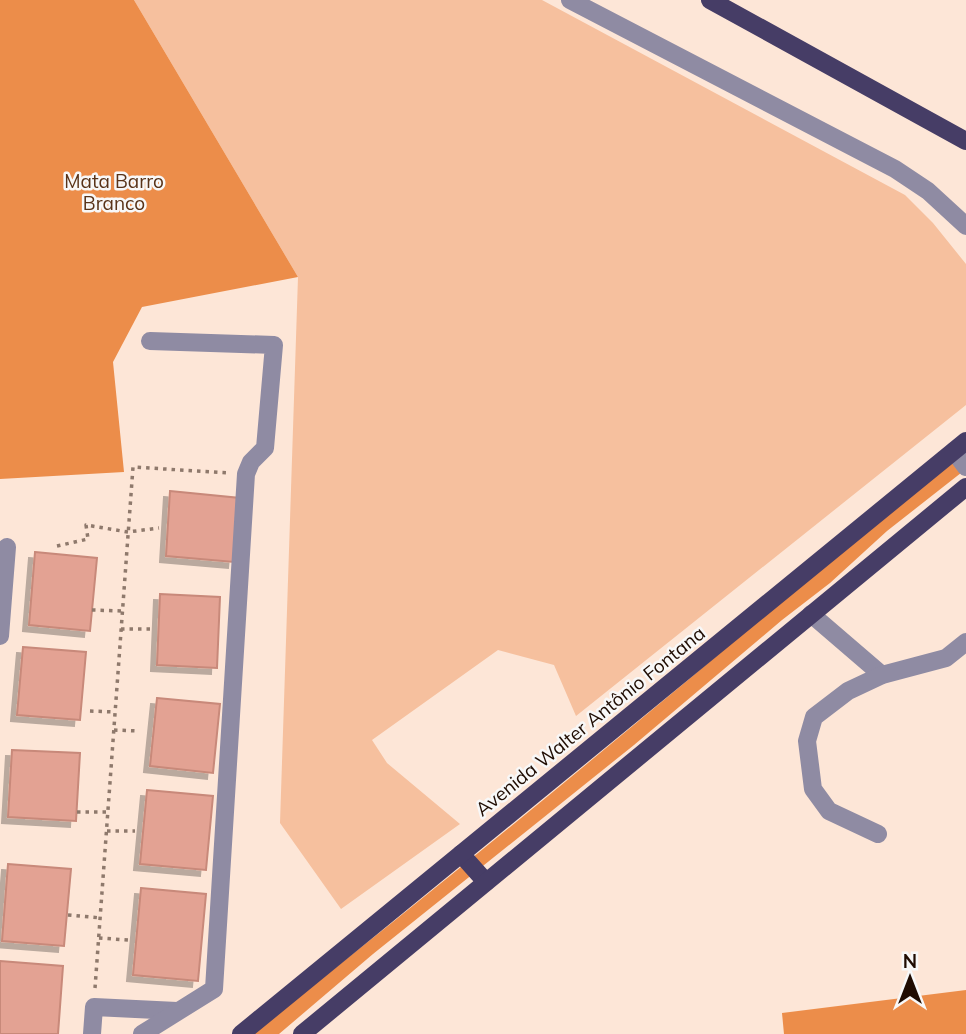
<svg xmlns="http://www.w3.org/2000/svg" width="966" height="1034" viewBox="0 0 966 1034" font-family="Mulish,sans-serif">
	<defs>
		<filter id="shadow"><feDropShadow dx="-6" dy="6" stdDeviation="0" flood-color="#0004"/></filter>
	</defs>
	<rect width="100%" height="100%" fill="#fde6d7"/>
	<!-- green -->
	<path fill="#f6c09e" d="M134,0H542L905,195L933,223L966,264V405L576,716L554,665L498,650L372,740L387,763L460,824L341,909L280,823L298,277Z"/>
	<!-- forest -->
	<g fill="#ec8d4a">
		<path d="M0,0H134L298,277L142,307L113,362L124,472L0,479Z"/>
		<path d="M966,449V469L887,531L830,583L782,620L634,745L373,954L279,1034H251C399,919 544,800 688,680C780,602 872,525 966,449Z"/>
		<path d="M966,990V1034H784L782,1013Z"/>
	</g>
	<!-- building -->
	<g fill="#e3a293" stroke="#c8897a" stroke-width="2" filter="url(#shadow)">
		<path d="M170,491L240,498L234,562L166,556Z"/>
		<path d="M35,552L97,558L90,631L29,625Z"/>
		<path d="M160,594L220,597L217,668L157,665Z"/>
		<path d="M23,647L86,652L80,720L17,715Z"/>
		<path d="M157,698L220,704L213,773L150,766Z"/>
		<path d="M12,750L80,753L76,821L8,817Z"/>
		<path d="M147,790L213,796L206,870L140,864Z"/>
		<path d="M8,864L71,869L64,946L2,941Z"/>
		<path d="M141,888L206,894L198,981L133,975Z"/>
		<path d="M0,961L63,966L58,1034H0Z"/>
	</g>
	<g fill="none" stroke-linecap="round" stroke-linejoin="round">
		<!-- path -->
		<g stroke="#8e796c" stroke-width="3.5" stroke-dasharray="3.5 5" stroke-linecap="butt">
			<path d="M57,546L88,539L86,525L128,532L159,528"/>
			<path d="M92,610L122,611"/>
			<path d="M121,629H154"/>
			<path d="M90,711L115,712"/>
			<path d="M114,730L139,731"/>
			<path d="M77,812H108"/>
			<path d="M107,831H135"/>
			<path d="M68,915L101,918"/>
			<path d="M99,938L128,940"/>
			<path d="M95,988L133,467L229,473"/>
		</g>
		<!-- minor -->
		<g stroke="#8f8ba3" stroke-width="18">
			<path d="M570,0L895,169L928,191L966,226"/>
			<path d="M954,451L966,467"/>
			<path d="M811,614L882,675"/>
			<path d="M0,636L7,547"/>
			<path d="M878,834L829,811L813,789L807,741L814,717L848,691L882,675L946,658L966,642"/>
			<path d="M92,1034L94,1007L177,1011"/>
			<path d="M142,1034L214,989L246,474L251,462L265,448L274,345L150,341"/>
		</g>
		<!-- major -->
		<g stroke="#463d66" stroke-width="18">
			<path d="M710,0L966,141"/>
			<path d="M461,854L486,882"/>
			<path d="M241,1034L966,441"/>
			<path d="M302,1034L966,487"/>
		</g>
	</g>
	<g text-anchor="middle" stroke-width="5" stroke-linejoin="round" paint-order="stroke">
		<!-- park labels -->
		<g font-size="19" fill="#593318" stroke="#f8f8f8">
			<text x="114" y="188">Mata Barro<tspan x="114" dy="22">Branco</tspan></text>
		</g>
		<!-- street labels -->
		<g font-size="19" fill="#1f0c02" stroke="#f8f8f8">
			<text transform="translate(590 721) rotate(-39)" y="7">Avenida Walter Antônio Fontana</text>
		</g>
	</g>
	<!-- north arrow -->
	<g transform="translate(910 978)" stroke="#f8f8f8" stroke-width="5" paint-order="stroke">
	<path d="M0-5L12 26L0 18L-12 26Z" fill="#1f0c02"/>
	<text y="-10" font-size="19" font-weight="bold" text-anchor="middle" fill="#1f0c02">N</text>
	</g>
</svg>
